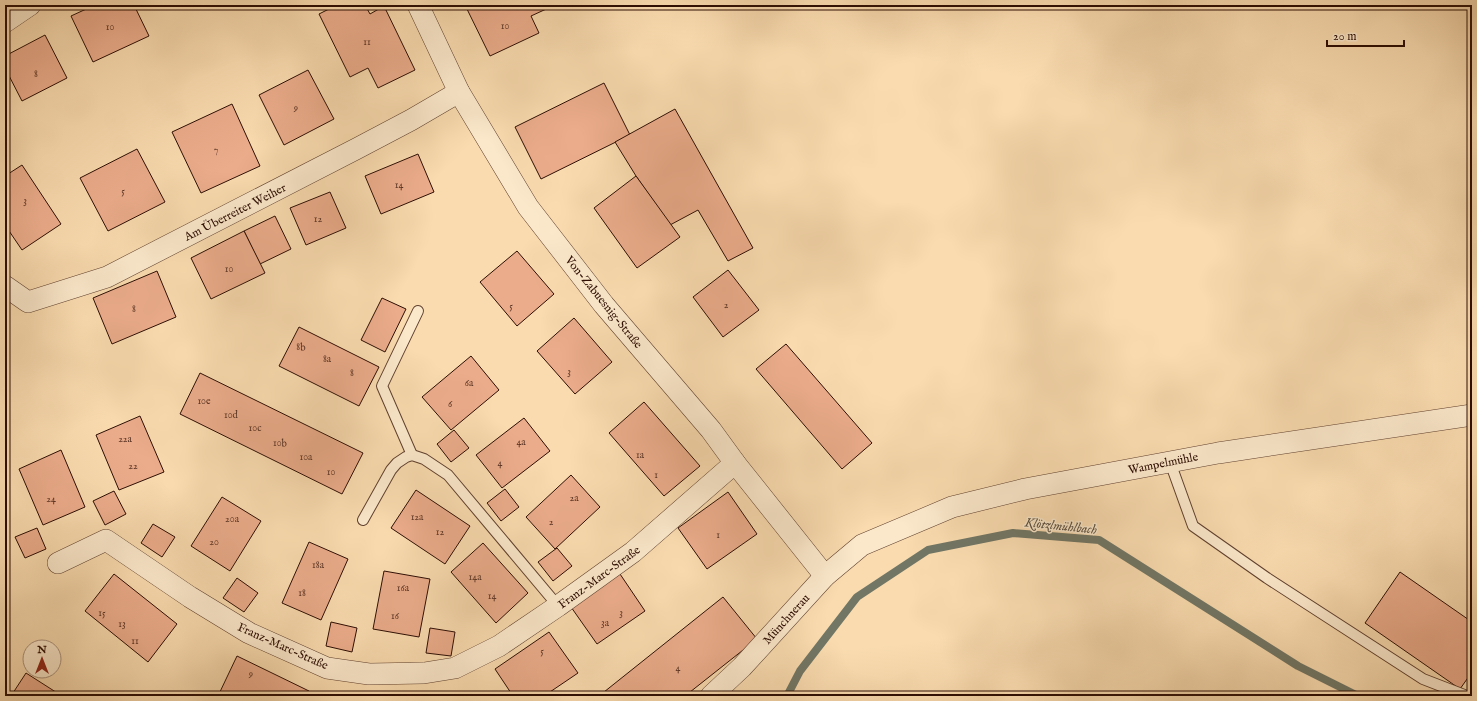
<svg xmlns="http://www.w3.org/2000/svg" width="1477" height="701" viewBox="0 0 1477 701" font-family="'IM FELL English',serif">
	<rect width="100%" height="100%" fill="#f9dbaf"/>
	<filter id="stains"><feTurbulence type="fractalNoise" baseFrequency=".005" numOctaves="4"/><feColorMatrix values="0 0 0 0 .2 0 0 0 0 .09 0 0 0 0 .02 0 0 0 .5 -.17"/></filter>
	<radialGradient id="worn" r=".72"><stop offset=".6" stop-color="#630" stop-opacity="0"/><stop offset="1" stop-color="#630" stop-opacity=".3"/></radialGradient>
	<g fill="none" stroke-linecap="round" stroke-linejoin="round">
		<!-- stream -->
		<path stroke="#717665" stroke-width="8" d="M787,696L800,671L857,597L928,550L1013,533L1099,540L1298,666L1358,696"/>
	</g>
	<!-- building -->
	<g fill="#ebac8b" stroke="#2d0d03">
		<path d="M95,5H134L149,36L93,62L71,16Z"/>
		<path d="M337,5H365L370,14L384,6L415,70L378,88L368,68L350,77L319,14Z"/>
		<path d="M465,5H555L531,16L539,33L490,56Z"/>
		<path d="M45,35L67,78L22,101L5,68V56Z"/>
		<path d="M308,70L334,119L284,145L259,95Z"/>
		<path d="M604,83L630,135L541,179L515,127Z"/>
		<path d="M232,104L260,166L201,193L172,132Z"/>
		<path d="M675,109L753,248L728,261L698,210L670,225L636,176L615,142Z"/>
		<path d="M137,149L165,202L108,231L80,178Z"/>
		<path d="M418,154L434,192L381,214L365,176Z"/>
		<path d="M22,165L61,224L22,250L5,225V176Z"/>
		<path d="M636,176L680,237L637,268L594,208Z"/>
		<path d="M330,192L346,228L306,245L290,208Z"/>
		<path d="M275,216L291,249L260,264L244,231Z"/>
		<path d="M244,231L265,273L211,299L191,258Z"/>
		<path d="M517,251L554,294L517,326L480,282Z"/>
		<path d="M728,270L759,310L723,337L693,297Z"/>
		<path d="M157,271L176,317L112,344L93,298Z"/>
		<path d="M382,298L406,309L385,352L361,340Z"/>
		<path d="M574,318L612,362L575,394L537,351Z"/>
		<path d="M299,327L379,367L359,406L279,366Z"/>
		<path d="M786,344L872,443L842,469L756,369Z"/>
		<path d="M471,356L499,390L451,430L422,397Z"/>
		<path d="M200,373L363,453L342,494L180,414Z"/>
		<path d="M644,402L700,466L664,496L609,433Z"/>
		<path d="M140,416L164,472L119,490L96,435Z"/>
		<path d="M524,418L550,451L502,488L476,455Z"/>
		<path d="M454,430L469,448L451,462L437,444Z"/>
		<path d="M61,450L85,507L43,525L19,469Z"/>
		<path d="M571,475L600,507L555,549L526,517Z"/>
		<path d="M505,489L519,507L501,521L487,503Z"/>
		<path d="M416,490L470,526L445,564L391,528Z"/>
		<path d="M114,491L126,514L105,525L93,501Z"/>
		<path d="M728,492L757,534L707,569L678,528Z"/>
		<path d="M222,497L261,521L230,571L191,546Z"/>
		<path d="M153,524L175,537L162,557L141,543Z"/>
		<path d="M37,528L46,549L25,558L15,537Z"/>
		<path d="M309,542L348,559L321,620L282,603Z"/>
		<path d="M483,543L528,593L496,623L451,572Z"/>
		<path d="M557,548L572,566L553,581L538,562Z"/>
		<path d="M384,571L430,579L419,637L373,629Z"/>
		<path d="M1400,572L1472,622V672L1460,689L1365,623Z"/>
		<path d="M114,574L177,624L148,662L85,611Z"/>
		<path d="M620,574L645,611L597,644L571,607Z"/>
		<path d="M237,578L258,593L244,612L223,598Z"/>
		<path d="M723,597L757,639L685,696H599Z"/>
		<path d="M331,622L357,628L352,652L326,646Z"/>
		<path d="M430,628L455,632L451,656L426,653Z"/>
		<path d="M549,632L578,673L544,696H513L495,669Z"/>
		<path d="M237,656L309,691L306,696H218Z"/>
		<path d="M26,673L62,696H11Z"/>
		<path d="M428,694V696H401Z"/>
	</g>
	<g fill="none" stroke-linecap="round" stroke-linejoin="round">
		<!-- service casing -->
		<g stroke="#60402e" stroke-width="12">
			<g id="service">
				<path d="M412,455L382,386L418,311"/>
				<path d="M1170,462L1193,526L1267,578L1423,679L1467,696"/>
				<path d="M363,520L391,470L397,463L406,457L412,455L424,459L448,475L558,606"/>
			</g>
		</g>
		<!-- minor casing -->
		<g stroke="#60402e" stroke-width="22">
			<g id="minor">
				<path d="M418,5L459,92L528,207L604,305L711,430L735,463L825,576"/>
				<path d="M5,22L30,5"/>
				<path d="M5,286L28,302L107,277L356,149L411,120L459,92"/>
				<path d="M58,563L106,540L190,597L249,633L327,668L369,674L424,673L455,668L499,646L558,606L633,552L735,463"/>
				<path d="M711,696L742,667L825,576L862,545L952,507L1025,489L1218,453L1472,415"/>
			</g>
		</g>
		<!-- service -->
		<use href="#service" stroke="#fbe8cb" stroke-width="10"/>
		<!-- minor -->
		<use href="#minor" stroke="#fbe8cb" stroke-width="21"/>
	</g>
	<g text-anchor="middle" stroke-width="3" stroke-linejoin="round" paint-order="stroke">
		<!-- number labels -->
		<g font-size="10" fill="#5c3525">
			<text x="505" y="29">10</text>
			<text x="110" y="30">10</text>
			<text x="367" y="45">11</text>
			<text x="36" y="77">8</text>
			<text x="296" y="111">9</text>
			<text x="216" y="153">7</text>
			<text x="399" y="188">14</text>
			<text x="123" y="194">5</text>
			<text x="25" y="204">3</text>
			<text x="318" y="222">12</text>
			<text x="229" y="272">10</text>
			<text x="726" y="308">2</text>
			<text x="511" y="309">5</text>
			<text x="134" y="312">8</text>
			<text x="301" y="350">8b</text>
			<text x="327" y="362">8a</text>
			<text x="569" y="375">3</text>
			<text x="352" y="376">8</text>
			<text x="469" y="386">6a</text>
			<text x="204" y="404">10e</text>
			<text x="450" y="407">6</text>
			<text x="231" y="418">10d</text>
			<text x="255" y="431">10c</text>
			<text x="125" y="442">22a</text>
			<text x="521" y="445">4a</text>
			<text x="280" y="446">10b</text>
			<text x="640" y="458">1a</text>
			<text x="306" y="460">10a</text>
			<text x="500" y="466">4</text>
			<text x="133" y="469">22</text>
			<text x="331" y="475">10</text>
			<text x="656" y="478">1</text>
			<text x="574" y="501">2a</text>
			<text x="51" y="502">24</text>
			<text x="417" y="520">12a</text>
			<text x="232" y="522">20a</text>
			<text x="551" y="525">2</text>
			<text x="440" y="535">12</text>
			<text x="718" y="538">1</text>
			<text x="214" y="545">20</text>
			<text x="318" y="568">18a</text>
			<text x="475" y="580">14a</text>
			<text x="403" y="591">16a</text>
			<text x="302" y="596">18</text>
			<text x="492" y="599">14</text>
			<text x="102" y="616">15</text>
			<text x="621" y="616">3</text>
			<text x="395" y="619">16</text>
			<text x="605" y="626">3a</text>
			<text x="122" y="627">13</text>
			<text x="135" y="644">11</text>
			<text x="542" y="654">5</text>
			<text x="678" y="671">4</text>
			<text x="251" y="677">9</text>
		</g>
		<!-- street labels -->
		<g font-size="12" fill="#2d0d03" stroke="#fbe8cb">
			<text transform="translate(235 212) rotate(-27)" y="4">Am Überreiter Weiher</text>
			<text transform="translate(604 302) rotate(51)" y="4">Von-Zabuesnig-Straße</text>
			<text transform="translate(1163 463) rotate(-11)" y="4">Wampelmühle</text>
			<text transform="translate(599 577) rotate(-36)" y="4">Franz-Marc-Straße</text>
			<text transform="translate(786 619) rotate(-48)" y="4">Münchnerau</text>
			<text transform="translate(283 646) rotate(24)" y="4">Franz-Marc-Straße</text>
		</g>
		<!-- water labels -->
		<g font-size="13" font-style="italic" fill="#554a3c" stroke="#fbe8cb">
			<text transform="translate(1061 525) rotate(6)" y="5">Klötzlmühlbach</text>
		</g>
	</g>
	<!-- margin -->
	<rect width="1477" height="701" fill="none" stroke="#f9dbaf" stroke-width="20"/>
	<rect x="6" y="6" width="1465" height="689" fill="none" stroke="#2d0d03" stroke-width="2"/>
	<rect x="10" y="10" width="1457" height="681" fill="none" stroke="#2d0d03"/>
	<!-- north arrow -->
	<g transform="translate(42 659)"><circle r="19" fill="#fbe8cb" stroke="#a9907b"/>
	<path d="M0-3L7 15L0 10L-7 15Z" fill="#8f2418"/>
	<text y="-6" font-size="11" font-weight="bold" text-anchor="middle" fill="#2d0d03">N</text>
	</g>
	<!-- scale -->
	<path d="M1327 40v6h77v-6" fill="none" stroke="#2d0d03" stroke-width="2"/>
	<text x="1333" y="40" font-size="12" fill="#2d0d03" stroke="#fbe8cb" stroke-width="3" paint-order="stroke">20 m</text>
	<rect width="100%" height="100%" filter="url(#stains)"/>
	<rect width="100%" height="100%" fill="url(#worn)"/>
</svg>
